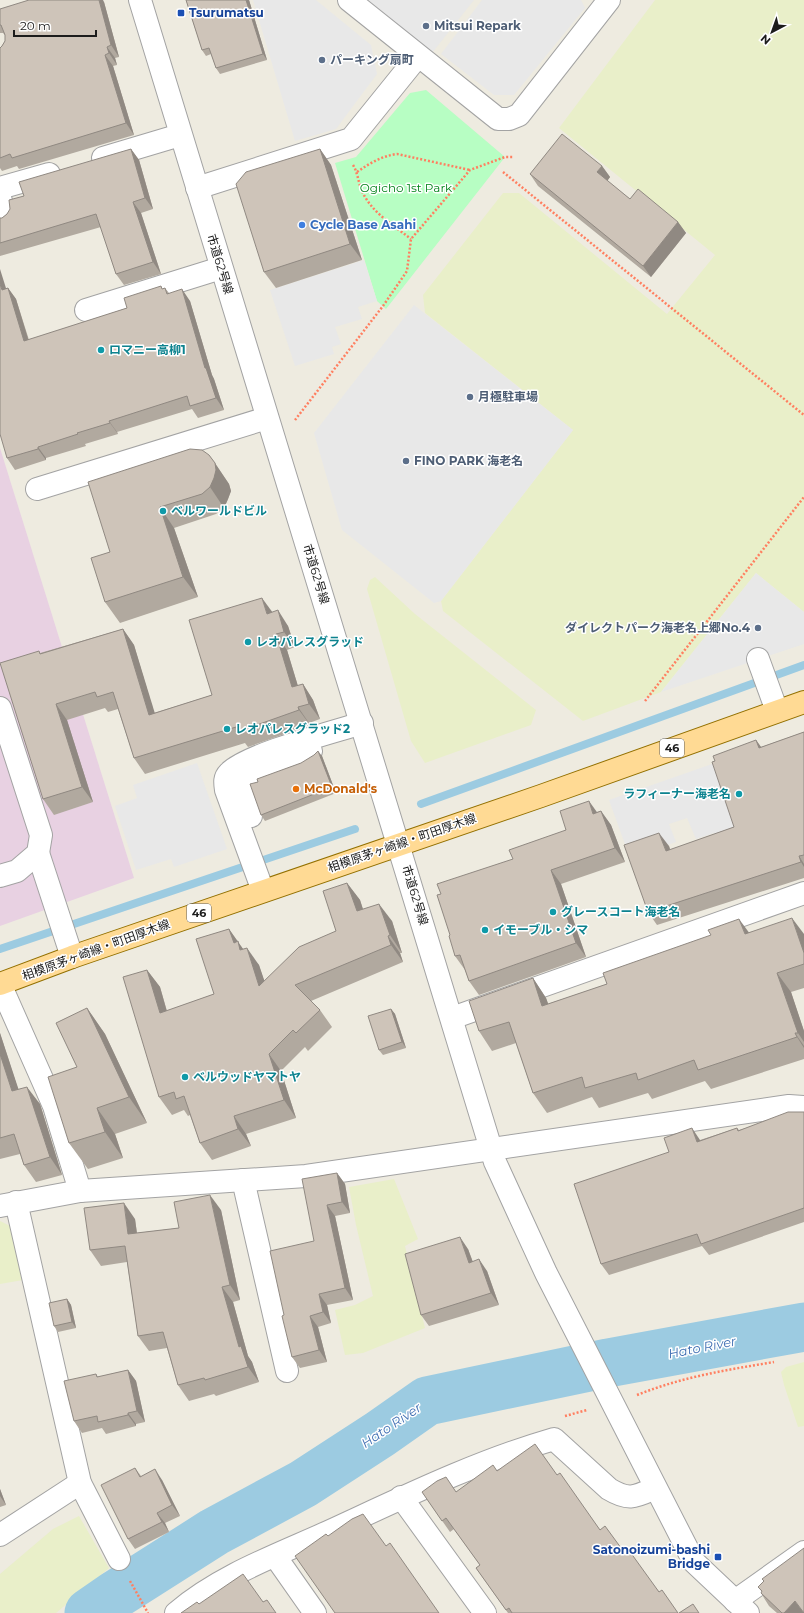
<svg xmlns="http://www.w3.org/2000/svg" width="804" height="1613" viewBox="0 0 804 1613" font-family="Montserrat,'Noto Sans JP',sans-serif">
	<rect width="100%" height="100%" fill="#eeebe0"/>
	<!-- industrial -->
	<path fill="#e8d1e2" d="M0,448L134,878L0,926Z"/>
	<!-- farmland -->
	<g fill="#e9efc9">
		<path d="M655,0H804V612L756,573L661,692L583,721L443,611L441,601L573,430L425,313L423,295L503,193H519L667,314L715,255L559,128Z"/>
		<path d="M375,577L415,614L536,710L531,725L425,763L411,741L367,589L370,580Z"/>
		<path d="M394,1179L418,1239L405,1246L425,1328L363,1353L345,1355L335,1310L355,1305L373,1296L356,1225L349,1187Z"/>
		<path d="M0,1221L10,1226L23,1280L0,1284Z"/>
		<path d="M804,1362V1426L798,1427L784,1385L781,1372L786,1367Z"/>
		<path d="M79,1516L109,1568L56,1613H0V1574L53,1529Z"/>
	</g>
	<!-- park -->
	<path fill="#b7fec3" d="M426,90L505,157L386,309L377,301L335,163L356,157L410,93Z"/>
	<!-- parking -->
	<g fill="#e8e8e8">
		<path d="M253,0H316L371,45L377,74L336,129L295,141Z"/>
		<path d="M366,0H474L432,53Z"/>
		<path d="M482,0H581L585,8L514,95H494L441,54Z"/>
		<path d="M364,260L377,301L358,307L362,319L335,327L341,344L332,347L334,354L295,366L270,290Z"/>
		<path d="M414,305L573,430L441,601L434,603L342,530L314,433Z"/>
		<path d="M756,573L804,612V644L661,692Z"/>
		<path d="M197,763L227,849L174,867L171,859L136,870L115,806L137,798L133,785Z"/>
		<path d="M715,763L739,829L716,837L714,833L696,839L687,818L669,824L676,842L630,858L609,800Z"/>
	</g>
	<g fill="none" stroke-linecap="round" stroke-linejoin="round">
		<!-- stream -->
		<g stroke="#9ccbe1" stroke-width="8">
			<path d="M421,804L804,665"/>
			<path d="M0,949L355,829"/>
		</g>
		<!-- river -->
		<path stroke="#9ccbe1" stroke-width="49" d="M89,1613L115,1595L214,1532L303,1484L380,1434L427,1401L608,1363L804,1327"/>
		<!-- minor casing -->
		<g stroke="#a3a3a3" stroke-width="24">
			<g id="minor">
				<path d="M140,0L495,1162L546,1273L694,1562L748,1613"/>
				<path d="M349,0L498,119H509L519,115L609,0"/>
				<path d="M103,158L180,135"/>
				<path d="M0,188L49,174"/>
				<path d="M197,188L351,139L418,56"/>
				<path d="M0,198L6,217"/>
				<path d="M86,310L221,268"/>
				<path d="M37,489L267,418"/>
				<path d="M758,659L777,711"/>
				<path d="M0,708L41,835L38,853L17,871L0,876"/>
				<path d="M251,816C249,808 242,799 242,790C241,773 266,771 277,767C289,763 302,758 311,751"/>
				<path d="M38,853L72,957"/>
				<path d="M263,891L226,790C225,783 224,778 229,773C247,754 334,732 362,723"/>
				<path d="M0,984L54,1106L80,1191"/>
				<path d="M452,1018L804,893"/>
				<path d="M243,1180L287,1371"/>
				<path d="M16,1202L80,1483L119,1559"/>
				<path d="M0,1206L80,1191L306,1176L789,1106L804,1107"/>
				<path d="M401,1497L485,1613"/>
				<path d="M0,1535L80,1483"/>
				<path d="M275,1556L315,1613"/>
				<path d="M735,1601L804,1552"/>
				<path d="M176,1613C219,1576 277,1555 328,1532C402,1498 475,1462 554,1439L609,1489C629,1501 635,1497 655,1488"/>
			</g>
		</g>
		<!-- major casing -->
		<g stroke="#937000" stroke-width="24">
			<path id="major" d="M0,984L72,957L541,796L804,702"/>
		</g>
		<!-- path -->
		<g stroke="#ff7f60" stroke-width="2.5" stroke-dasharray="2 2" stroke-linecap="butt">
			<path d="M353,165C358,173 358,182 362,191C371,212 393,225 411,239"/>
			<path d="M357,172C370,163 382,156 397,154L470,170"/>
			<path d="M503,172L804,415"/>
			<path d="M295,420L383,306L407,271L411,239L470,170L505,157H514"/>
			<path d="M645,701L804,497"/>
			<path d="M637,1395C682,1377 726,1370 774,1362"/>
			<path d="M565,1416L587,1410"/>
			<path d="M130,1581L148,1613"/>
		</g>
		<!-- minor -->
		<use href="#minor" stroke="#fff" stroke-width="22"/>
		<!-- major -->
		<use href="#major" stroke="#ffda94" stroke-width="22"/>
	</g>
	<!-- wall -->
	<g fill="#b1a99f">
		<path d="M186,0H249L267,60L220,74L216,68L211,54L206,56L202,50Z"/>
		<path d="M104,2L119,57L115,58L117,65L113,66L134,135L19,169L17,166L2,171L0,168V48L2,46L5,41V35L3,33H0V9Z"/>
		<path d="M131,149L139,160L153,209L141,213L161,274L124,285L116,274L101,227L0,256V218H2L7,214L24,196Z"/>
		<path d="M320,149L331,165L362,260L276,288L264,272Z"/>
		<path d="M602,166L610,177L607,181L630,199L678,222L686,233L651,277L538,186L530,174Z"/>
		<path d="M8,288L16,299L29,340L127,308L165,288L169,293L190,301L212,375L214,379L224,410L198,418L192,409L117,432L118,434L85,444L86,446L46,458V460L15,470L7,458L6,289Z"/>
		<path d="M209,455L229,484L231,491L228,499L224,508L216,514L174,528L198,597L120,623L105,602L110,552Z"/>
		<path d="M272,612L288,626L295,647L287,650L298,686L303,684L313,700L320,719L309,723L310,725L248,747L245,743L145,774L134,758L118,709L108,712L105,708L67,720L93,802L54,815L43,799L40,653L123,629L134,645L154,713L212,695Z"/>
		<path d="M804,732V878L657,925L648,912L669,846L670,850L734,827L756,740L761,747Z"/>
		<path d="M322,756L336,793L265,821L261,815Z"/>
		<path d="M601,811L611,825L625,862L561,884L586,957L479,995L469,981L465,970L455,956L441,894L513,859L566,830L597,812Z"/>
		<path d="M347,883L360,900L363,909L392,921L402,953H400L403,962L311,1001L320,1010L332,1027L308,1051L305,1047L281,1071L296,1118L246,1134L251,1146L212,1160L200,1143L190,1115L188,1116L184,1110L172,1115L159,1097L147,970L160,987L167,1011L214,994L229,929L243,949L259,965L264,981L336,931Z"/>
		<path d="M749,932L804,934V988L791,992L804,1031V1059L711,1089L705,1081L652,1099L648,1093L599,1108L592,1097L547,1113L533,1093L516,1043L492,1051L479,1031L533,978L546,998L548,1004L607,984Z"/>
		<path d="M87,1008L105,1034L147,1123L115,1134L123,1158L88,1169L69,1143L77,1067Z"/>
		<path d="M391,1009L395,1014L406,1048L383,1055L379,1050Z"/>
		<path d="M0,1033L18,1089L40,1104L62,1175L36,1182L24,1165L20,1154L0,1159Z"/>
		<path d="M804,1112V1222L709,1255L702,1246L609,1275L601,1264L669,1152L700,1140L737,1128L739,1130Z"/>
		<path d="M337,1173L345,1184L350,1213L335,1216L353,1300L327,1305L331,1323L318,1327L327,1362L300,1368L292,1357L284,1315L314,1241Z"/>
		<path d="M221,1210L240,1300L233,1302L248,1356L252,1362L259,1382L216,1396L214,1394L189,1401L178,1385L167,1348L149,1351L138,1336L127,1262L101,1266L90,1250L135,1219L137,1233L179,1228Z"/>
		<path d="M468,1249L473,1262L487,1271L499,1305L429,1326L421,1315Z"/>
		<path d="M67,1299L71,1305L76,1328L58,1332L54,1326Z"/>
		<path d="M128,1370L136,1381L145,1422L136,1424V1426L106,1434L102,1428L82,1433L74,1421L96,1374L98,1377Z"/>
		<path d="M135,1468L141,1476L162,1480L180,1516L165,1523L169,1532L135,1549L128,1539Z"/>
		<path d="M497,1471L557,1475L600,1530L624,1552L678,1613H508L476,1568L480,1565L454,1529L450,1532L422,1492H456Z"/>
		<path d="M0,1489L6,1505L0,1507Z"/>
		<path d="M762,1579L804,1613H777L769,1606L761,1593L762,1592L758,1587L764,1581Z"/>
	</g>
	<!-- shaded-wall -->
	<g fill="#908982">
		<path d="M99,0H103L104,2L119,57L111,45Z"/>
		<path d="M246,0H249L267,60L263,54Z"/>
		<path d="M107,47L115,58L117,65L109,53Z"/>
		<path d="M105,55L113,66L134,135L126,123Z"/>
		<path d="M131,149L139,160L153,209L145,198Z"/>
		<path d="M320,149L331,165L362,260L350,244Z"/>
		<path d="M602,166L610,177L605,184L597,172Z"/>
		<path d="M133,202L141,213L161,274L153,262Z"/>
		<path d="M678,222L686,233L651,277L643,266Z"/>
		<path d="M0,269L10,301L2,290L0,284Z"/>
		<path d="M8,288L16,299L32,352L24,341Z"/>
		<path d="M182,289L190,301L212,375L214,379L224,410L216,398L205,368Z"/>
		<path d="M109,421L117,432L118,434L110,423Z"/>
		<path d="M38,447L46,458V460L38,449Z"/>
		<path d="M215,463L229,484L231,491L228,499L224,508L210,487Z"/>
		<path d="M160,507L174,528L198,597L183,577Z"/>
		<path d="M262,598L273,613L267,614Z"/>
		<path d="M278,610L288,626L295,647L284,632Z"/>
		<path d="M123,629L134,645L160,730L149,715Z"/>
		<path d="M276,634L287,650L303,703L292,687Z"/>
		<path d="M303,684L313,700L320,719L309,704Z"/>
		<path d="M56,704L67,720L93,802L82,787Z"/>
		<path d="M298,707L309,723L310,725L299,710Z"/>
		<path d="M756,740L766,754L759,748Z"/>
		<path d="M318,751L322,756L336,793L332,787Z"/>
		<path d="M589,801L599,815L593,814Z"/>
		<path d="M601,811L611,825L625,862L615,848Z"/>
		<path d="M659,833L669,846L675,865L666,851Z"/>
		<path d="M799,856L804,864V867L801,862Z"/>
		<path d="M551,870L561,884L586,957L576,943Z"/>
		<path d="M347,883L360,900L369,929L357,911Z"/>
		<path d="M379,904L392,921L402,953L390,935Z"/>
		<path d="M792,918L804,934V953Z"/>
		<path d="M739,919L753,938L745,934Z"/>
		<path d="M229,929L250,959L234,943Z"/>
		<path d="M388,936L400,953L403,962L391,945Z"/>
		<path d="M247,948L259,965L272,1003L259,986Z"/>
		<path d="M147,970L160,987L172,1030L160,1013Z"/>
		<path d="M777,973L791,992L804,1031V1042L798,1033Z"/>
		<path d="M533,978L546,998L556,1025L542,1006Z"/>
		<path d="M87,1008L105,1034L147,1123L129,1097Z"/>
		<path d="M391,1009L395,1014L406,1048L402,1042Z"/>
		<path d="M0,1033L25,1109L12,1091L0,1054Z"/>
		<path d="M795,1033L804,1046V1048L797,1037Z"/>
		<path d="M269,1054L281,1071L296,1118L284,1100Z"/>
		<path d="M27,1087L40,1104L62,1175L50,1157Z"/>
		<path d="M97,1108L115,1134L123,1158L105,1132Z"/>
		<path d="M234,1116L246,1134L251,1146L238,1129Z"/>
		<path d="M692,1128L700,1140L705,1153L697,1142Z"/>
		<path d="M337,1173L345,1184L350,1213L342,1202Z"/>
		<path d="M210,1195L221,1210L240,1300L230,1285Z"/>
		<path d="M124,1203L135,1219L139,1250L128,1234Z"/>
		<path d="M327,1205L335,1216L353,1300L345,1288Z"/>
		<path d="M460,1237L468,1249L477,1274L469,1263Z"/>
		<path d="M479,1259L487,1271L499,1305L491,1293Z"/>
		<path d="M222,1287L233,1302L248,1356L252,1362L259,1382L248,1367L239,1347Z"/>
		<path d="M319,1294L327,1305L331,1323L323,1312Z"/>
		<path d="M67,1299L71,1305L76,1328L72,1322Z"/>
		<path d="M310,1316L318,1327L327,1362L319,1350Z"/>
		<path d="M128,1370L136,1381L145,1422L137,1411Z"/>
		<path d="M128,1413L136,1424V1426L128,1415Z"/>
		<path d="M155,1469L162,1480L180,1516L172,1505Z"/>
		<path d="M0,1489L6,1505L0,1496Z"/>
		<path d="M157,1513L165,1523L169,1532L162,1522Z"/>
		<path d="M795,1601L804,1613H784Z"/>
	</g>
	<!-- building -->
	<g fill="#cec4b9" stroke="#908982">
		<path d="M29,0H99L111,45L107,47L109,53L105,55L126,123L12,158L10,154L0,158V48L2,46L5,41V35L1,25H0V9Z"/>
		<path d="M186,0H246L263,54L216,68L209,48L202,50Z"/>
		<path d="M562,134L602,166L597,172L630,199L638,189L678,222L643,266L530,174Z"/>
		<path d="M131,149L145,198L133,202L153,262L116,274L96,214L0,243V218H2L7,214L10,209L9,200L24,196L19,182Z"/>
		<path d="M320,149L350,244L264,272L236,184L246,172Z"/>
		<path d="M0,284L2,290L8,288L24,341L127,308L124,298L161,286L162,289L165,288L167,294L182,289L205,368H206L216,398L190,406L187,396L109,421L110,423L77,433L78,434L38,447V449L7,458L0,434Z"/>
		<path d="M190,449L202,450L209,455L215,463L216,470L214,478L210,487L202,494L160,507L183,577L105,602L91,558L110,552L88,482Z"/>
		<path d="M262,598L267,614L278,610L284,632L276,634L292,687L303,684L309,704L298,707L299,710L237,732L236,727L134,758L113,692L97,697L95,692L56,704L82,787L43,799L0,663L39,651L40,654L123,629L149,715L212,695L189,620Z"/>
		<path d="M804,732V855L799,856L801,862L648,912L624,845L659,833L666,851L734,827L712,762L715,761L713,756L756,740L759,748Z"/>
		<path d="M318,751L332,787L261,815L250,784L258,782L257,779L301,763L314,755Z"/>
		<path d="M589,801L593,814L601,811L615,848L551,870L576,943L469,981L460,955L455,956L449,936L450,935L437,895L441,894L437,884L513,859L509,850L566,830L560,811Z"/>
		<path d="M347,883L357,911L379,904L390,935L388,936L391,945L295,985L320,1010L296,1033L293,1030L269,1054L284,1100L234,1116L238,1129L200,1143L184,1096L176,1099L174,1092L159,1097L123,977L147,970L160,1013L214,994L196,939L229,929L234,943L238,941L240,950L247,948L259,986L299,947L336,931L323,891Z"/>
		<path d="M792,918L804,953V964L777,973L798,1033H795L797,1037L698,1070L694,1060L638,1080L636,1073L585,1088L582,1077L533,1093L509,1022L479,1031L469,1001L533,978L542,1006L607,984L603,973L711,935L708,930L739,919L745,934Z"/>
		<path d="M87,1008L129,1097L97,1108L105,1132L69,1143L48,1077L77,1067L56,1023Z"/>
		<path d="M391,1009L402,1042L379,1050L368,1016Z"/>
		<path d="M0,1054L12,1091L27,1087L50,1157L24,1165L14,1134L0,1138Z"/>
		<path d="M788,1112H804V1208L701,1244L697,1234L601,1264L574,1184L669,1152L664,1138L692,1128L697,1142L737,1128L738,1131Z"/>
		<path d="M337,1173L342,1202L327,1205L345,1288L319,1294L323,1312L310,1316L319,1350L292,1357L282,1316L284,1315L270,1251L314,1241L302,1179Z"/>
		<path d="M210,1195L230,1285L222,1287L239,1347L241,1346L248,1367L205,1380L204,1378L178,1385L163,1332L138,1336L125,1246L90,1250L84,1208L124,1203L128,1234L179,1228L174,1202Z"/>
		<path d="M460,1237L469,1263L479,1259L491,1293L421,1315L405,1254Z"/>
		<path d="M67,1299L72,1322L54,1326L49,1303Z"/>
		<path d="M128,1370L137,1411L128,1413V1415L98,1422L97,1416L74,1421L64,1381L96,1374L97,1377Z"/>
		<path d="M535,1444L557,1475L560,1473L600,1530L605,1526L624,1552L628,1549L659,1592L662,1590L678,1613H512L509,1608L506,1610L476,1568L480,1565L446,1518L442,1521L422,1492L437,1481L446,1477L456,1492L493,1465L497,1471Z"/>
		<path d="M135,1468L140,1477L155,1469L172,1505L157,1513L162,1522L128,1539L101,1485Z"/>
		<path d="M363,1514L386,1546L390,1543L439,1613H335L295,1556L326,1534L328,1536L352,1519Z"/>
		<path d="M804,1548V1613L795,1601L784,1613H782L761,1593L762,1591L758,1587L764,1581L762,1579Z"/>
		<path d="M243,1574L263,1602L267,1600L276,1613H181L197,1602L199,1604Z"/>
		<path d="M693,1604L699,1613H679Z"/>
	</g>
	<!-- markers -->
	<g fill="#1a4fb4" stroke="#fff" stroke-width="1.5">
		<rect x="177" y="9" width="8" height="8" rx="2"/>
		<rect x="714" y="1553" width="8" height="8" rx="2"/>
	</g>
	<g fill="#5c6f8a" stroke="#fff" stroke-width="1.5">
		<circle cx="426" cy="26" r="4"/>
		<circle cx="322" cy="60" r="4"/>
		<circle cx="470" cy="397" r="4"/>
		<circle cx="406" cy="461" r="4"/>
		<circle cx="758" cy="628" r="4"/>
	</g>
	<circle fill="#3f7fe0" stroke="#fff" stroke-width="1.5" cx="302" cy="225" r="4"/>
	<g fill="#0f9aa8" stroke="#fff" stroke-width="1.5">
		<circle cx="101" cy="350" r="4"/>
		<circle cx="163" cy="511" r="4"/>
		<circle cx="248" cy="642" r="4"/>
		<circle cx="227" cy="729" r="4"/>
		<circle cx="739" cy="794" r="4"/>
		<circle cx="553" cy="912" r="4"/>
		<circle cx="485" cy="930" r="4"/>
		<circle cx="185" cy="1077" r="4"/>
	</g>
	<circle fill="#e8710a" stroke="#fff" stroke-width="1.5" cx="296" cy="789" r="4"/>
	<g text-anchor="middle" stroke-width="3" stroke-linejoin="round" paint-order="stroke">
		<!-- shield labels -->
		<g fill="#fff" stroke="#606060" stroke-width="1">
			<rect x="660" y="739" width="24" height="18" rx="3"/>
			<rect x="187" y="904" width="24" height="18" rx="3"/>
		</g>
		<g font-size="11" font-weight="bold" fill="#1c1c1c">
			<text x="672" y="752">46</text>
			<text x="199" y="917">46</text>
		</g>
		<!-- transit labels -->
		<g font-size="12" font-weight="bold" fill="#164399" stroke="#fff" text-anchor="start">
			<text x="189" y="17">Tsurumatsu</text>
			<text x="710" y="1554" text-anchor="end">Satonoizumi-bashi<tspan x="710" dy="14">Bridge</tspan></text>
		</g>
		<!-- service labels -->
		<g font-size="12" font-weight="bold" fill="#4e5e75" stroke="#fff" text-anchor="start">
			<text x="434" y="30">Mitsui Repark</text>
			<text x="330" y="64">パーキング扇町</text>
			<text x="478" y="401">月極駐車場</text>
			<text x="414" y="465">FINO PARK 海老名</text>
			<text x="750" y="632" text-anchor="end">ダイレクトパーク海老名上郷No.4</text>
		</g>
		<!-- park labels -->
		<g font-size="12" fill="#018218" stroke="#fff">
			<text x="406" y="192">Ogicho 1st Park</text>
		</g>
		<!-- shop labels -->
		<g font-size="12" font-weight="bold" fill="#366cbe" stroke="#fff" text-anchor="start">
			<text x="310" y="229">Cycle Base Asahi</text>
		</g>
		<!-- street labels -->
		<g font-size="12" fill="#1c1c1c" stroke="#fff">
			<text transform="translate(220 264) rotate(73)" y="4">市道62号線</text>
			<text transform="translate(316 574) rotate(73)" y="4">市道62号線</text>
			<text transform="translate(402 843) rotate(-19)" y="4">相模原茅ヶ崎線・町田厚木線</text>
			<text transform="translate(415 895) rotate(73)" y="4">市道62号線</text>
			<text transform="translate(96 950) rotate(-20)" y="4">相模原茅ヶ崎線・町田厚木線</text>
		</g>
		<!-- culture labels -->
		<g font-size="12" font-weight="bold" fill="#0d838f" stroke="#fff" text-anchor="start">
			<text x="109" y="354">ロマニー高柳1</text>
			<text x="171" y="515">ベルワールドビル</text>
			<text x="256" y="646">レオパレスグラッド</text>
			<text x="235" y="733">レオパレスグラッド2</text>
			<text x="731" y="798" text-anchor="end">ラフィーナー海老名</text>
			<text x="561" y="916">グレースコート海老名</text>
			<text x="493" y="934">イモーブル・シマ</text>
			<text x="193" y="1081">ベルウッドヤマトヤ</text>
		</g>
		<!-- food labels -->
		<g font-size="12" font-weight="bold" fill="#c56008" stroke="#fff" text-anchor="start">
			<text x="304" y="793">McDonald's</text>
		</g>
		<!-- water labels -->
		<g font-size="13" font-style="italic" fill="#406fb3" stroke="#fff">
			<text transform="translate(702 1347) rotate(-11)" y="5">Hato River</text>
			<text transform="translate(391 1425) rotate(-34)" y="5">Hato River</text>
		</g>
	</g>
	<!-- north arrow -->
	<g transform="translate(772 32) rotate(221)" stroke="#ffffff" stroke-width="3" paint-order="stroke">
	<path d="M0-3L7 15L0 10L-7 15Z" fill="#1c1c1c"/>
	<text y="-6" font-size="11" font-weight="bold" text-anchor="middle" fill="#1c1c1c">N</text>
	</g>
	<!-- scale -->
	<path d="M14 30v6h82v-6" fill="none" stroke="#1c1c1c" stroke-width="2"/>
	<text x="20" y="30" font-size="12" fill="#1c1c1c" stroke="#ffffff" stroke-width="3" paint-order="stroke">20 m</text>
</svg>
